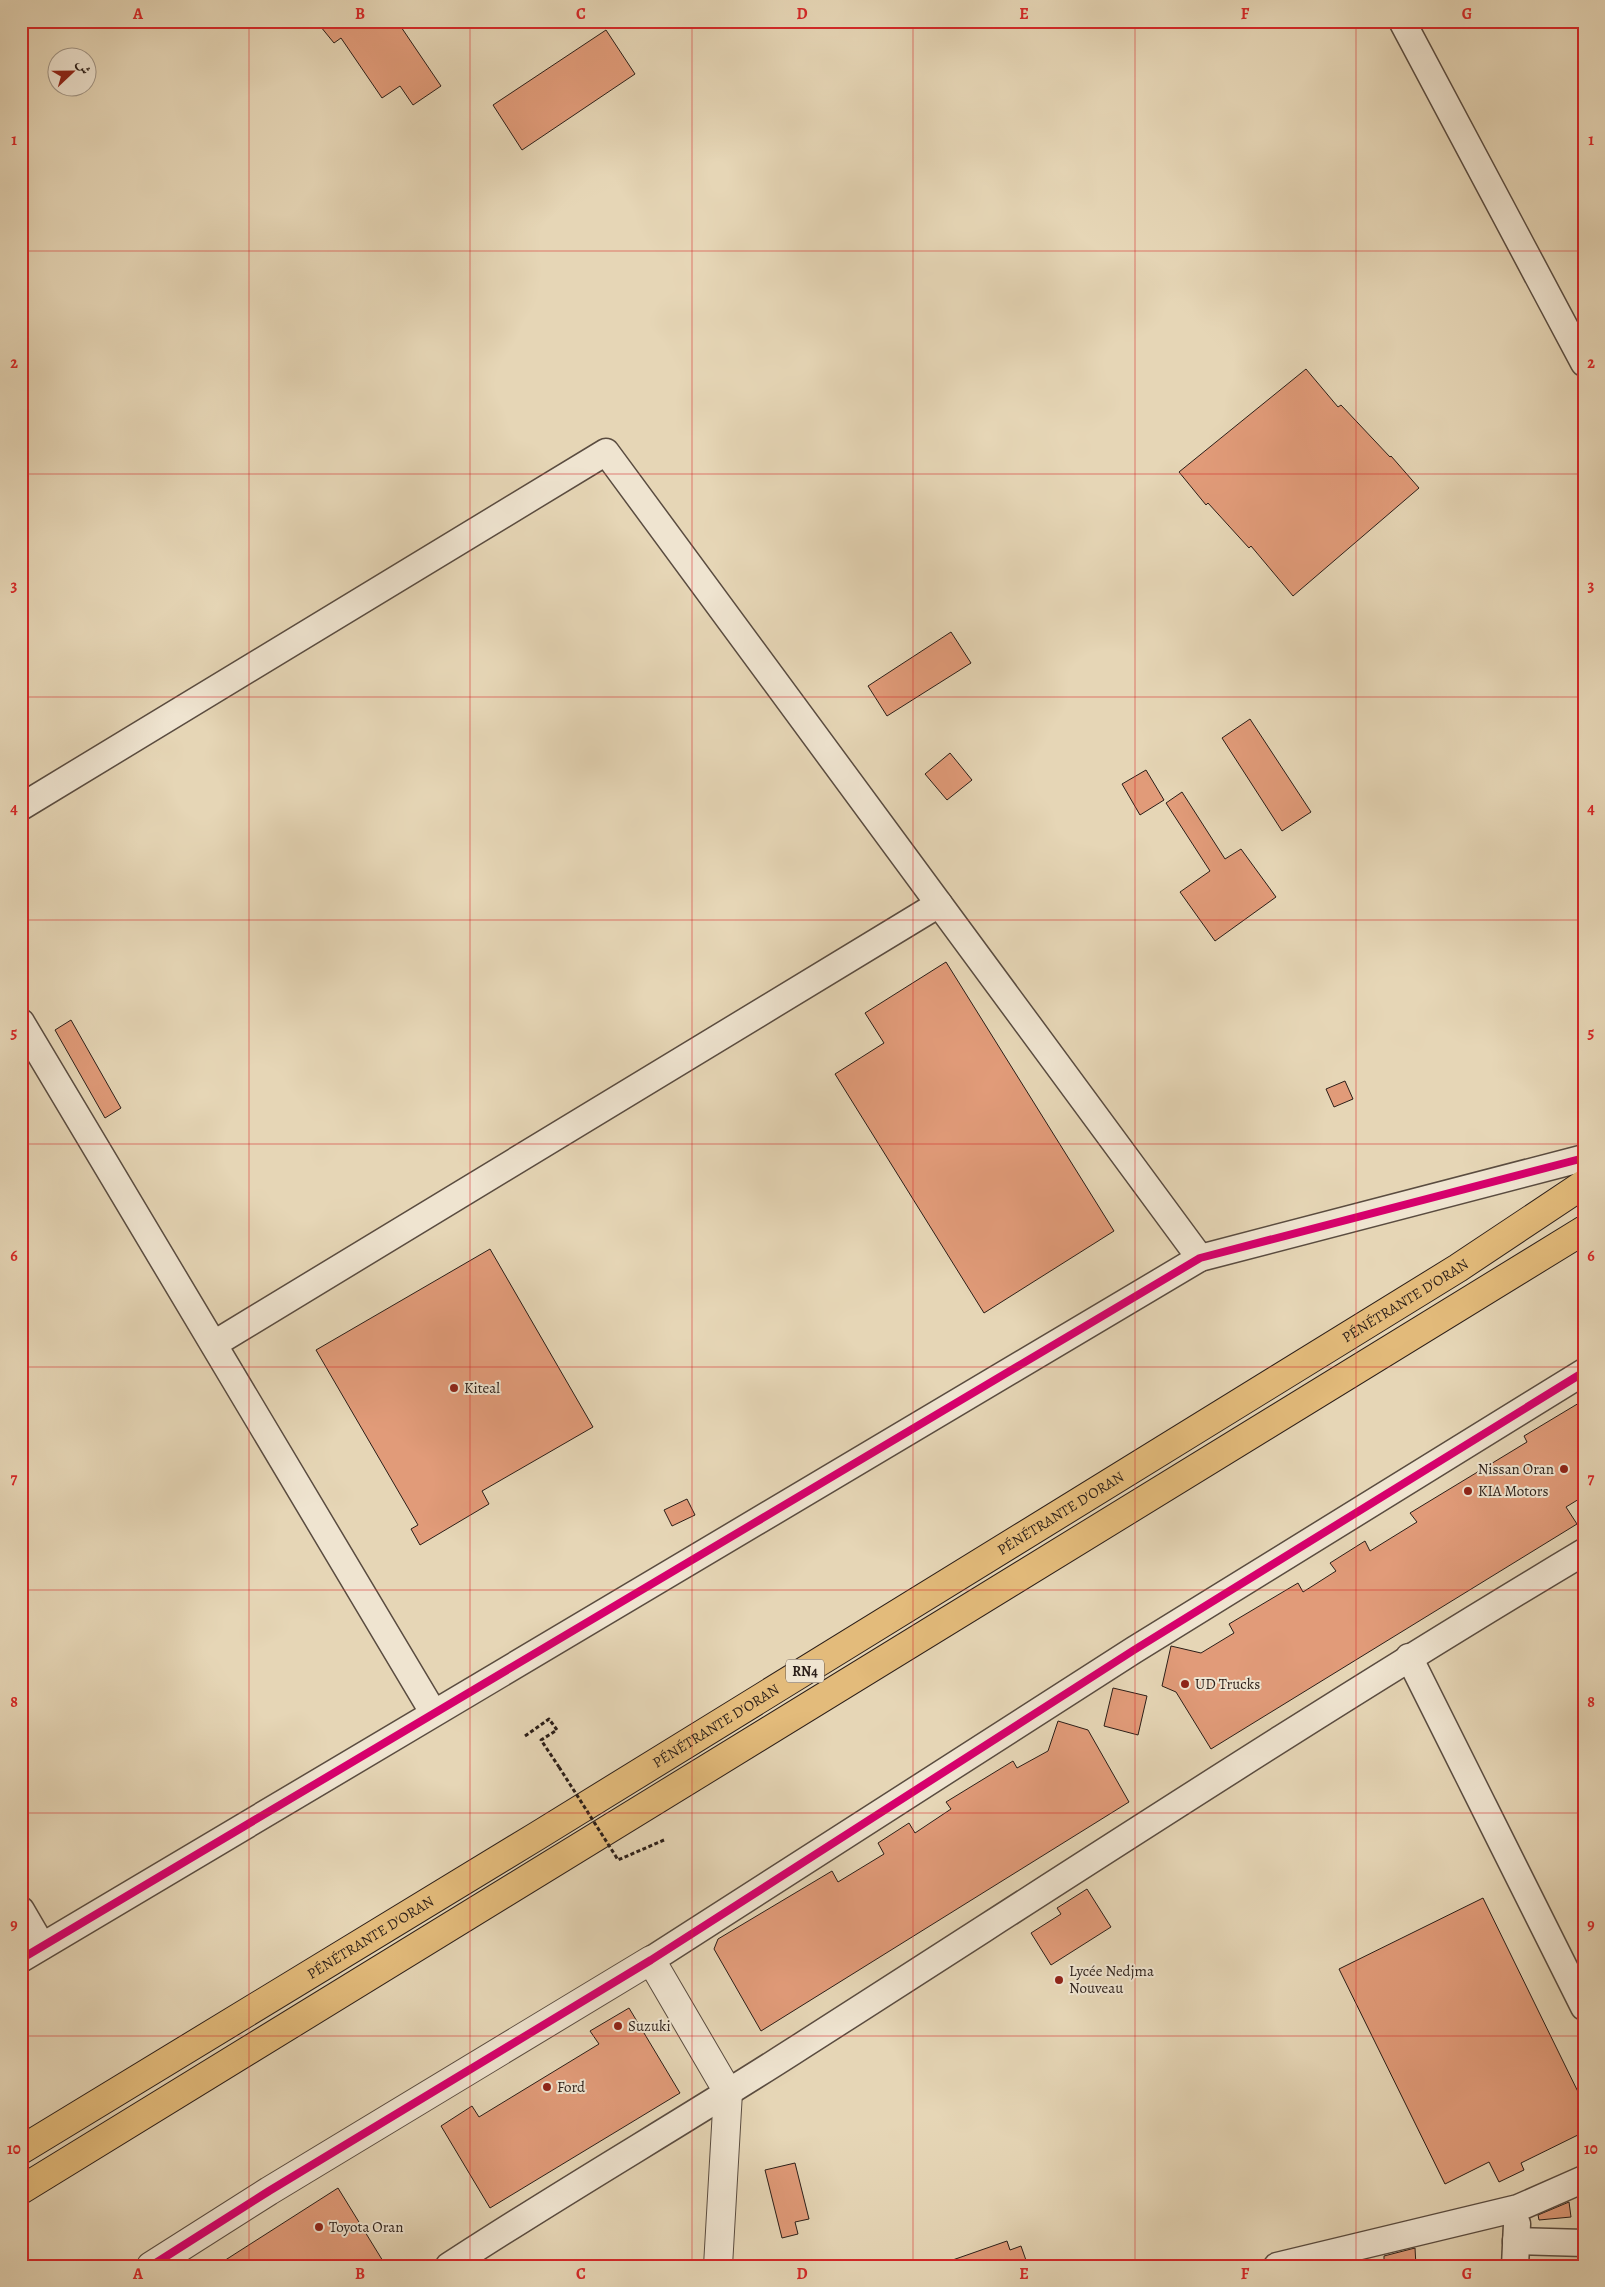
<svg xmlns="http://www.w3.org/2000/svg" width="1605" height="2287" viewBox="0 0 1605 2287" font-family="Alegreya,Amiri,serif">
	<rect width="100%" height="100%" fill="#e6d6b6"/>
	<filter id="stains"><feTurbulence type="fractalNoise" baseFrequency=".004" numOctaves="4"/><feColorMatrix values="0 0 0 0 .2 0 0 0 0 .09 0 0 0 0 .02 0 0 0 .5 -.17"/></filter>
	<radialGradient id="worn" r=".72"><stop offset=".6" stop-color="#630" stop-opacity="0"/><stop offset="1" stop-color="#630" stop-opacity=".3"/></radialGradient>
	<!-- building -->
	<g fill="#e19b79" stroke="#2b1e18">
		<path d="M316,21H397L441,86L413,105L400,86L382,98L341,38L334,43Z"/>
		<path d="M606,30L635,74L522,150L493,105Z"/>
		<path d="M1306,369L1338,407L1341,405L1390,457L1391,456L1419,488L1293,596L1251,546L1249,548L1208,503L1206,505L1179,472Z"/>
		<path d="M951,632L971,663L887,716L868,686Z"/>
		<path d="M1250,719L1311,812L1282,831L1222,738Z"/>
		<path d="M950,753L972,780L947,800L925,774Z"/>
		<path d="M1146,770L1164,800L1140,815L1122,784Z"/>
		<path d="M1182,792L1225,859L1241,849L1276,897L1215,941L1180,892L1210,871L1166,803Z"/>
		<path d="M946,962L1114,1231L984,1313L835,1074L884,1043L865,1013Z"/>
		<path d="M71,1020L121,1108L105,1118L55,1030Z"/>
		<path d="M1345,1081L1353,1099L1334,1107L1326,1089Z"/>
		<path d="M490,1249L593,1427L482,1491L489,1504L420,1545L411,1529L418,1525L316,1350Z"/>
		<path d="M1584,1400V1496L1566,1507L1577,1524L1211,1749L1176,1692L1162,1686L1171,1646L1201,1653L1234,1633L1229,1624L1298,1583L1303,1592L1336,1571L1330,1563L1365,1541L1370,1551L1417,1522L1410,1513L1527,1442L1524,1436Z"/>
		<path d="M687,1499L695,1515L672,1526L664,1510Z"/>
		<path d="M1113,1688L1147,1696L1138,1735L1104,1726Z"/>
		<path d="M1058,1721L1088,1730L1129,1802L761,2031L714,1949L718,1939L832,1871L838,1882L884,1854L878,1843L909,1823L915,1833L951,1809L946,1802L1013,1761L1017,1768L1048,1751Z"/>
		<path d="M1087,1889L1111,1927L1051,1965L1031,1933L1061,1914L1057,1908Z"/>
		<path d="M1483,1898L1584,2104V2132L1521,2163L1524,2170L1499,2182L1489,2162L1445,2184L1339,1969Z"/>
		<path d="M629,2008L680,2093L490,2208L441,2126L472,2106L479,2117L599,2044L590,2031Z"/>
		<path d="M795,2163L809,2219L795,2222L798,2234L782,2238L765,2170Z"/>
		<path d="M338,2188L386,2266H216Z"/>
		<path d="M1569,2202L1571,2217L1539,2220L1538,2215Z"/>
		<path d="M1007,2241L1010,2250L1021,2246L1028,2266H944V2263Z"/>
		<path d="M1415,2248L1416,2266H1384V2256Z"/>
	</g>
	<g fill="none" stroke-linecap="round" stroke-linejoin="round">
		<!-- minor casing -->
		<g stroke="#5a4c40" stroke-width="29">
			<g id="minor">
				<path d="M1402,21L1584,363"/>
				<path d="M21,807L606,452L1200,1258"/>
				<path d="M21,1022L433,1712"/>
				<path d="M214,1344L939,904"/>
				<path d="M1409,1657L1584,2007"/>
				<path d="M21,1910L42,1946"/>
				<path d="M21,1959L1200,1258L1584,1158"/>
				<path d="M651,1960L1134,1650L1584,1372"/>
				<path d="M1516,2241L1584,2243"/>
				<path d="M449,2266C562,2192 678,2125 792,2052C1055,1884 1316,1712 1584,1552"/>
				<path d="M1277,2266L1518,2208L1584,2179"/>
				<path d="M1515,2266L1517,2224"/>
			</g>
		</g>
		<!-- tertiary casing -->
		<g stroke="#5a4c40" stroke-width="30">
			<path id="tertiary" d="M151,2266L269,2191L651,1960L728,2092L718,2266"/>
		</g>
		<!-- motorway casing -->
		<g stroke="#2b1e18" stroke-width="30">
			<g id="motorway">
				<path id="s1" d="M21,2150L537,1836L1458,1268L1584,1184"/>
				<path d="M21,2190L1584,1230"/>
			</g>
		</g>
		<!-- path -->
		<g stroke="#2b1e18" stroke-width="3" stroke-dasharray="4 2.5" stroke-linecap="butt">
			<path d="M525,1736L549,1719L557,1730L541,1740L559,1767"/>
			<path d="M615,1855L618,1860L664,1840"/>
		</g>
		<!-- minor -->
		<use href="#minor" stroke="#efe4d0" stroke-width="26"/>
		<!-- tertiary -->
		<use href="#tertiary" stroke="#efe4d0" stroke-width="28"/>
		<!-- motorway -->
		<use href="#motorway" stroke="#e3bb7b" stroke-width="28"/>
		<!-- path-bridge -->
		<path stroke="#2b1e18" stroke-width="3" stroke-dasharray="4 2.5" stroke-linecap="butt" d="M559,1767L615,1855"/>
		<!-- cycleway casing -->
		<g stroke="#efe4d0" stroke-width="11">
			<g id="cycleway">
				<path d="M21,1959L1200,1258L1584,1158"/>
				<path d="M151,2266L269,2191L651,1960L1134,1650L1584,1372"/>
			</g>
		</g>
		<!-- cycleway -->
		<use href="#cycleway" stroke="#d6006c" stroke-width="8"/>
	</g>
	<!-- grid -->
	<path fill="none" stroke="#d62828" stroke-width="1" stroke-opacity="0.55" d="M249,21V2266M470,21V2266M692,21V2266M913,21V2266M1135,21V2266M1356,21V2266M21,251H1584M21,474H1584M21,697H1584M21,920H1584M21,1144H1584M21,1367H1584M21,1590H1584M21,1813H1584M21,2036H1584"/>
	<!-- markers -->
	<g fill="#8f2418" stroke="#efe4d0" stroke-width="2">
		<circle cx="454" cy="1388" r="5"/>
		<circle cx="1564" cy="1469" r="5"/>
		<circle cx="1468" cy="1491" r="5"/>
		<circle cx="1185" cy="1684" r="5"/>
		<circle cx="1059" cy="1980" r="5"/>
		<circle cx="618" cy="2026" r="5"/>
		<circle cx="547" cy="2087" r="5"/>
		<circle cx="319" cy="2227" r="5"/>
	</g>
	<g text-anchor="middle" stroke-width="4" stroke-linejoin="round" paint-order="stroke">
		<!-- shield labels -->
		<rect fill="#efe4d0" stroke="#66594f" stroke-width="1" x="786" y="1659.5" width="38" height="23" rx="4"/>
		<g font-size="14" font-weight="bold" fill="#2b1e18">
			<text x="805" y="1676">RN4</text>
		</g>
		<!-- street labels -->
		<g font-size="15" fill="#2b1e18" stroke="#efe4d0">
			<text dy="5" stroke="none"><textPath href="#s1" startOffset="1624">PÉNÉTRANTE D'ORAN</textPath></text>
			<text dy="5" stroke="none"><textPath href="#s1" startOffset="1219">PÉNÉTRANTE D'ORAN</textPath></text>
			<text dy="5" stroke="none"><textPath href="#s1" startOffset="814">PÉNÉTRANTE D'ORAN</textPath></text>
			<text dy="5" stroke="none"><textPath href="#s1" startOffset="409">PÉNÉTRANTE D'ORAN</textPath></text>
		</g>
		<!-- poi labels -->
		<g font-size="15" fill="#2b1e18" stroke="#efe4d0" text-anchor="start">
			<text x="464" y="1393">Kiteal</text>
			<text x="1554" y="1474" text-anchor="end">Nissan Oran</text>
			<text x="1478" y="1496">KIA Motors</text>
			<text x="1195" y="1689">UD Trucks</text>
			<text x="1069" y="1976">Lycée Nedjma<tspan x="1069" dy="17">Nouveau</tspan></text>
			<text x="628" y="2031">Suzuki</text>
			<text x="557" y="2092">Ford</text>
			<text x="329" y="2232">Toyota Oran</text>
		</g>
	</g>
	<!-- margin -->
	<rect width="1605" height="2287" fill="none" stroke="#e6d6b6" stroke-width="55"/>
	<!-- north arrow -->
	<g transform="translate(72 72) rotate(68)"><circle r="24" fill="#efe4d0" stroke="#a19586"/>
	<path d="M0-4L9 19L0 12L-9 19Z" fill="#8f2418"/>
	<text y="-8" font-size="14" font-weight="bold" text-anchor="middle" fill="#2b1e18">ش</text>
	</g>
	<rect x="28" y="28" width="1550" height="2232" fill="none" stroke="#d62828" stroke-width="2"/>
	<g font-size="16" text-anchor="middle" font-weight="bold" fill="#d62828">
		<text x="138" y="19">A</text>
		<text x="360" y="19">B</text>
		<text x="581" y="19">C</text>
		<text x="802" y="19">D</text>
		<text x="1024" y="19">E</text>
		<text x="1245" y="19">F</text>
		<text x="1467" y="19">G</text>
		<text x="14" y="145">1</text>
		<text x="1591" y="145">1</text>
		<text x="14" y="368">2</text>
		<text x="1591" y="368">2</text>
		<text x="14" y="591">3</text>
		<text x="1591" y="591">3</text>
		<text x="14" y="814">4</text>
		<text x="1591" y="814">4</text>
		<text x="14" y="1038">5</text>
		<text x="1591" y="1038">5</text>
		<text x="14" y="1261">6</text>
		<text x="1591" y="1261">6</text>
		<text x="14" y="1484">7</text>
		<text x="1591" y="1484">7</text>
		<text x="14" y="1707">8</text>
		<text x="1591" y="1707">8</text>
		<text x="14" y="1930">9</text>
		<text x="1591" y="1930">9</text>
		<text x="14" y="2154">10</text>
		<text x="1591" y="2154">10</text>
		<text x="138" y="2279">A</text>
		<text x="360" y="2279">B</text>
		<text x="581" y="2279">C</text>
		<text x="802" y="2279">D</text>
		<text x="1024" y="2279">E</text>
		<text x="1245" y="2279">F</text>
		<text x="1467" y="2279">G</text>
	</g>
	<rect width="100%" height="100%" filter="url(#stains)"/>
	<rect width="100%" height="100%" fill="url(#worn)"/>
</svg>
